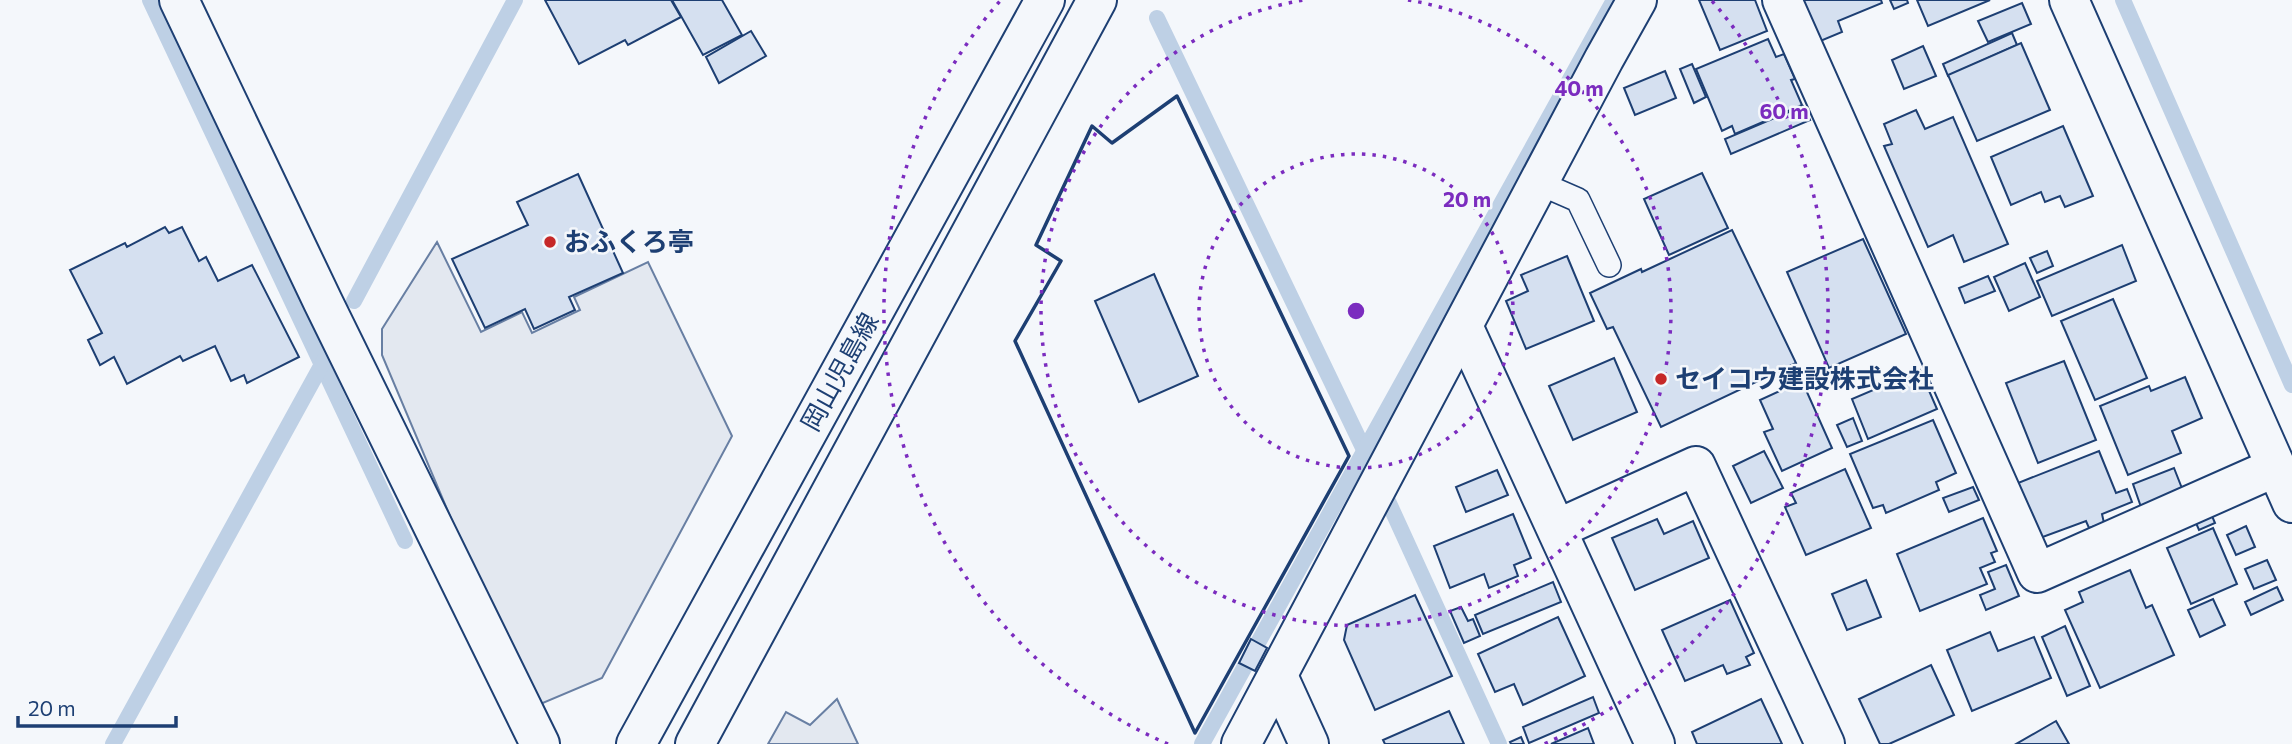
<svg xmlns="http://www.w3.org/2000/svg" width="2292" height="744" viewBox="0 0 2292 744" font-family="Commissioner,'Noto Sans JP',sans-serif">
	<rect width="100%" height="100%" fill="#f4f7fb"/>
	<!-- parking -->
	<g fill="#e3e8f0" stroke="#687fa3" stroke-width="2">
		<path d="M437,242L481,332L522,312L532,333L580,310L574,297L648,262L732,436L602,678L531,708L382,355V329Z"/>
		<path d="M837,699L858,744H768L786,712L810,725Z"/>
	</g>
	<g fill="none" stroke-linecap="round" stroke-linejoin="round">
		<!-- stream -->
		<g stroke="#bed0e5" stroke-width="16">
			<path d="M150,0L405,541"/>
			<path d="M2123,0L2292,385"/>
			<path d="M1157,18L1368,458"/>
			<path d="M354,301L515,0"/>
			<path d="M1382,488L1499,744"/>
			<path d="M113,744L326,357"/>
			<path d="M1202,744L1614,0"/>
		</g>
	</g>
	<!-- building -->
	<g fill="#d5e0f0" stroke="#1d3f73" stroke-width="2">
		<path d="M545,0H671L681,17L628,45L625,40L579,64Z"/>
		<path d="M672,0H722L742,35L703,55Z"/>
		<path d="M1699,0H1755L1767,31L1720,50Z"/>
		<path d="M1800,0H1881L1882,3L1838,21L1842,32L1818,42Z"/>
		<path d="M1890,0H1907L1908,3L1894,9Z"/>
		<path d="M1917,0H1990L1928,26Z"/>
		<path d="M2022,3L2031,24L1988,42L1978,21Z"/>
		<path d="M751,31L766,56L719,83L706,57Z"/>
		<path d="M2012,33L2017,45L1948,76L1943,64Z"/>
		<path d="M1768,39L1776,57L1784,54L1795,79L1791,80L1802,105L1735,134L1732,126L1722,131L1696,69Z"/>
		<path d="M2021,43L2050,110L1977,141L1948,75Z"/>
		<path d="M1923,46L1936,76L1904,89L1892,60Z"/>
		<path d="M1692,64L1706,97L1694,103L1680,69Z"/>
		<path d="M1665,71L1676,98L1635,115L1624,88Z"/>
		<path d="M1803,106L1810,120L1731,154L1725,139Z"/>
		<path d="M1916,110L1925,129L1953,117L2008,244L1964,262L1953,235L1928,247L1884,146L1892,144L1884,124Z"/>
		<path d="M2063,126L2093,196L2065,207L2060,196L2045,202L2041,192L2011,205L1991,157Z"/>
		<path d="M1702,173L1728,228L1669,255L1644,199Z"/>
		<path d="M578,174L623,273L569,297L575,310L534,329L525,309L485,328L452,259L528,225L517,202Z"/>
		<path d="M165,227L169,233L182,227L199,261L206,257L218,281L252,265L299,357L247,383L244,375L231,381L215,346L183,361L180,356L127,384L114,357L100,365L88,340L102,333L70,270L125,243L127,247Z"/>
		<path d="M1732,230L1796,363L1661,427L1613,327L1607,329L1590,293L1641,269L1642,272Z"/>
		<path d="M1863,239L1906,334L1829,368L1787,272Z"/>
		<path d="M2122,245L2136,281L2052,316L2037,281Z"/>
		<path d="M2047,251L2053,266L2037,273L2030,258Z"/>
		<path d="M1567,256L1594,321L1526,349L1506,301L1528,291L1521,275Z"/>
		<path d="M2025,263L2040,297L2009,311L1994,277Z"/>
		<path d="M1154,274L1198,376L1139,402L1095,301Z"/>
		<path d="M1988,276L1995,291L1965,303L1959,288Z"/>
		<path d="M2113,299L2147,378L2095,400L2061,321Z"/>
		<path d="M1614,358L1637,412L1573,440L1549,386Z"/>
		<path d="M2064,361L2096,440L2038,463L2006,383Z"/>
		<path d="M1920,370L1937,409L1868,439L1852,399Z"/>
		<path d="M2185,377L2202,418L2172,431L2181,453L2128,475L2100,406L2149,386L2151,391Z"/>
		<path d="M1802,381L1832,448L1782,471L1764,432L1773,429L1760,400Z"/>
		<path d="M1853,418L1862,441L1847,447L1837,425Z"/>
		<path d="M1933,420L1956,473L1936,482L1939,490L1886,513L1883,505L1873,508L1850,454Z"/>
		<path d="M1764,451L1783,488L1751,503L1733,466Z"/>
		<path d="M2099,451L2116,493L2127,489L2132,502L2102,514L2104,523L2089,528L2086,521L2040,538L2018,483Z"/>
		<path d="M2174,468L2183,491L2141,507L2133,484Z"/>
		<path d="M1845,469L1871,528L1806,555L1785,507L1796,503L1791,493Z"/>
		<path d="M1497,470L1508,495L1466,512L1456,487Z"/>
		<path d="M1973,487L1979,500L1949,512L1943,498Z"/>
		<path d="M1513,514L1531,558L1514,565L1518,576L1489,588L1484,574L1450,588L1434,546Z"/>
		<path d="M2212,516L2215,523L2199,530L2196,523Z"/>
		<path d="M1983,518L1997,551L1991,553L1995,562L1980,568L1987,584L1920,611L1897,554Z"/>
		<path d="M1657,519L1664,534L1693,521L1709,558L1635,590L1612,538Z"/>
		<path d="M2246,526L2255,547L2236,555L2227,535Z"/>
		<path d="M2213,528L2237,584L2191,604L2167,548Z"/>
		<path d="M2267,560L2276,580L2254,589L2245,569Z"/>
		<path d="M2006,565L2019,596L1986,610L1980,595L1995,589L1988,572Z"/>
		<path d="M2130,570L2146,608L2152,605L2174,655L2100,688L2065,610L2083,602L2079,592Z"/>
		<path d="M1866,580L1881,617L1847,630L1832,594Z"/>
		<path d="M1553,582L1561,602L1483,634L1475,615Z"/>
		<path d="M2277,587L2283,600L2251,615L2245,602Z"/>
		<path d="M1415,595L1452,676L1375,710L1344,640L1347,625Z"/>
		<path d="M2213,599L2225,625L2200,637L2188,610Z"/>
		<path d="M1730,600L1754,653L1746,657L1750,665L1727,674L1723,665L1685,681L1662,630Z"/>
		<path d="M1461,607L1468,621L1473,619L1480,636L1464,643L1450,611Z"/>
		<path d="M1558,617L1585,676L1523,705L1514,684L1495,692L1478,654Z"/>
		<path d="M2065,626L2090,686L2067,696L2042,637Z"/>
		<path d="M1990,632L1998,651L2034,637L2051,678L1972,711L1947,650Z"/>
		<path d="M1251,639L1267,648L1255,671L1239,663Z"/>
		<path d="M1931,665L1954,715L1889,744H1880L1859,699Z"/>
		<path d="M1593,697L1599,713L1529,743L1523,727Z"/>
		<path d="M1761,699L1782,744H1697L1692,732Z"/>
		<path d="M1449,711L1464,744H1385L1383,740Z"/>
		<path d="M2056,721L2069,744H2016Z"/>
		<path d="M1588,728L1594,744H1551Z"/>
		<path d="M1521,737L1524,744H1511L1510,742Z"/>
	</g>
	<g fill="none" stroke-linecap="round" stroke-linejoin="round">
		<!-- service casing -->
		<g stroke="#1d3f73" stroke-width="26">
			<path id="service" d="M1539,183L1578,200L1609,265"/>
		</g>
		<!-- minor casing -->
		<g stroke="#1d3f73" stroke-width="42">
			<g id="minor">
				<path d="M179,0L323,302L540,744"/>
				<path d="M1782,0L2037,573L2276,467"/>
				<path d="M1463,326L1655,744"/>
				<path d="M1557,529L1696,466L1825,744"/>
				<path d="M1278,676L1309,744"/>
				<path d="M1241,744L1604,59L1637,0"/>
			</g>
		</g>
		<!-- tertiary casing -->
		<g stroke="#1d3f73" stroke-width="42">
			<path id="tertiary" d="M2069,0L2292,503"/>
		</g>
		<!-- primary casing -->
		<g stroke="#1d3f73" stroke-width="42">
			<g id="primary">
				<path d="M636,744L1045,0"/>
				<path d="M695,744L1097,0"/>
			</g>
		</g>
		<!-- service -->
		<use href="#service" stroke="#f4f7fb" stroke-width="23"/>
		<!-- minor -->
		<use href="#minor" stroke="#f4f7fb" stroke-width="38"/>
		<!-- tertiary -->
		<use href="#tertiary" stroke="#f4f7fb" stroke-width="38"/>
		<!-- primary -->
		<use href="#primary" stroke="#f4f7fb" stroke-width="38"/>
		<!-- wall -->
		<path stroke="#1d3f73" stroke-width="3.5" d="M1177,96L1349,456L1195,733L1015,341L1061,261L1036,245L1092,126L1112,143Z"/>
	</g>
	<!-- distance rings -->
	<g fill="none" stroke="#7b2cbf" stroke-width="3.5" stroke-dasharray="3.5 7">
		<circle cx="1356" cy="311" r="157"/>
		<path d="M1408 0A315 315 0 1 1 1304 0"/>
		<path d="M1168 744A472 472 0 0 1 1000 1M1712 1A472 472 0 0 1 1544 744"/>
	</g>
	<!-- markers -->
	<g fill="#c62828" stroke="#f4f7fb" stroke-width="2.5">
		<circle cx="550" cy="242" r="7"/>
		<circle cx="1661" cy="379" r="7"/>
	</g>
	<g text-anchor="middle" stroke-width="5" stroke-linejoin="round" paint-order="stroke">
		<!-- poi labels -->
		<g font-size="26" font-weight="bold" fill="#1d3f73" stroke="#f4f7fb" text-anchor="start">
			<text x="564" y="251">おふくろ亭</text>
			<text x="1675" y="388">セイコウ建設株式会社</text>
		</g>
		<!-- street labels -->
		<g font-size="26" fill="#1d3f73" stroke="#f4f7fb">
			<text transform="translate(840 372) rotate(-61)" y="9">岡山児島線</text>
		</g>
	</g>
	<circle cx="1356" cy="311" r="10" fill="#7b2cbf" stroke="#f4f7fb" stroke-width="3.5"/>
	<g font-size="21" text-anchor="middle" font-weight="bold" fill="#7b2cbf" stroke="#f4f7fb" stroke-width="5" stroke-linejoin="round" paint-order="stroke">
		<text x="1579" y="96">40 m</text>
		<text x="1784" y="119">60 m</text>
		<text x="1467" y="207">20 m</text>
	</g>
	<!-- scale -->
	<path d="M18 716v10h158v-10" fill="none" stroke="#1d3f73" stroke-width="3.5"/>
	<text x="28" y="716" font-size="21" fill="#1d3f73" stroke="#f4f7fb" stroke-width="5" paint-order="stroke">20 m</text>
</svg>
